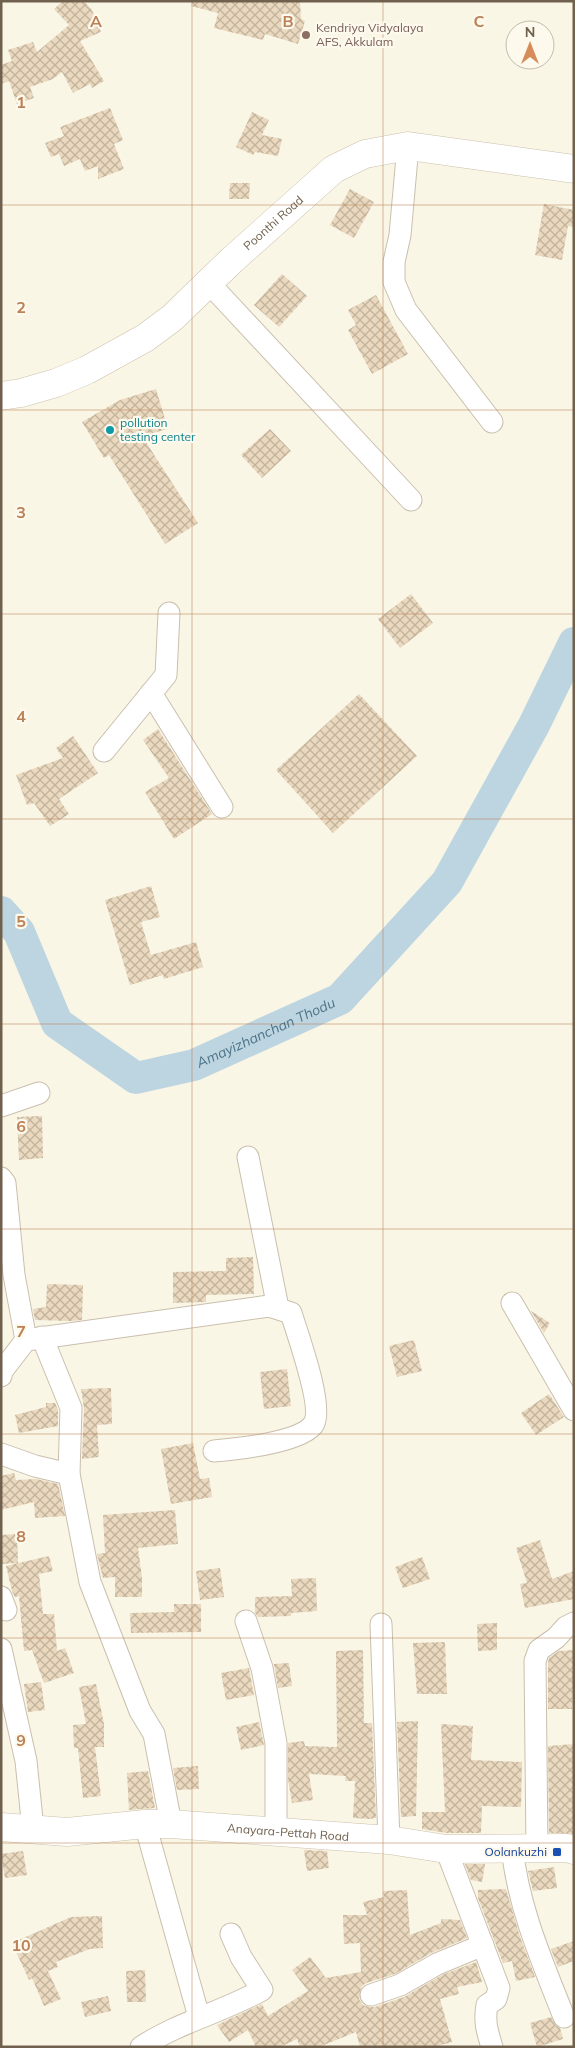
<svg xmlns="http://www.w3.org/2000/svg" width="575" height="2048" viewBox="0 0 575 2048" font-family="Mulish,sans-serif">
	<defs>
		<pattern id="building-cross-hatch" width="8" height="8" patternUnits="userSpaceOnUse" patternTransform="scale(1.25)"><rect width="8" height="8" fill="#ead8bf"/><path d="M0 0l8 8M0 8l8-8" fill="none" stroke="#c2b39d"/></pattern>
	</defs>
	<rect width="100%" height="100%" fill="#faf6e6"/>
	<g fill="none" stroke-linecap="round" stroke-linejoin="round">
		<!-- river -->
		<path stroke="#bdd5e1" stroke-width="32" id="s1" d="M1,912L19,932L57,1023L136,1078L194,1065L340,999L447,882L534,725L574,643"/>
	</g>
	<!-- building -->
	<g fill="url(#building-cross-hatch)">
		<path d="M63,1H84L92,10L101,32L80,41L104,81L92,88L90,84L73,93L62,72L53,79L30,87L34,98L17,104L9,81L1,84V65L12,61L8,50L33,42L37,52L69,25L54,9Z"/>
		<path d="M192,1H300L301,19L305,21L298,44L265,34L263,40L214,28L218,13L191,6Z"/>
		<path d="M110,108L123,140L114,144L124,169L98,179V166L85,171L80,159L64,166L59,154L51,157L45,143L64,136L60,127Z"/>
		<path d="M252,112L269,120L262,135L282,139L278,156L255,152L253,155L236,147Z"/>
		<path d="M230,183H250L249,199H229Z"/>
		<path d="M350,189L374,202L354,238L330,225Z"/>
		<path d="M544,204L574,210V227L568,226L562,260L535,255Z"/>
		<path d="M282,274L307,296L279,327L254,305Z"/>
		<path d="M376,295L408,354L372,374L348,330L356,325L348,310Z"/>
		<path d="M156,389L168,429L142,436L198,523L165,544L109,455L104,458L82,422L120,400Z"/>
		<path d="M270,429L291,451L262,478L241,455Z"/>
		<path d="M411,594L433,623L400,648L378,619Z"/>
		<path d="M359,694L417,756L333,833L276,770Z"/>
		<path d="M158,729L212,814L174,839L145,792L169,778L143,740Z"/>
		<path d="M73,736L98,773L59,799L69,814L50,826L34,803L27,805L16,775L63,758L56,748Z"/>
		<path d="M151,886L160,917L141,922L151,955L196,942L203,967L164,979L163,975L130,985L105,900Z"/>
		<path d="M42,1116L43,1158L19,1160L17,1117Z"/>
		<path d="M253,1257L254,1294L206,1295V1302L173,1303V1272L226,1271V1258Z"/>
		<path d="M47,1284L83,1285L82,1320L70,1321L35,1320L33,1309L46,1307Z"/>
		<path d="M531,1311L550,1323L544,1333Z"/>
		<path d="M414,1340L422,1371L397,1377L389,1346Z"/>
		<path d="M287,1369L291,1406L264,1409L260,1372Z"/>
		<path d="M111,1388L112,1424L97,1425L99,1457L82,1459L84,1408L81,1389Z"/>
		<path d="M549,1394L564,1417L536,1435L521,1413Z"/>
		<path d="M46,1403H55L58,1410V1426L19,1433L15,1415L46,1407Z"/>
		<path d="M193,1443L200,1479L209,1478L212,1497L171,1504L161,1449Z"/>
		<path d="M14,1473L16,1480L36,1479L58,1484L65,1516L35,1518L34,1502L1,1510V1476Z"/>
		<path d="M175,1510L178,1544L138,1548L142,1578V1597H115V1577L103,1578L97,1554L105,1553L103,1515Z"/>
		<path d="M17,1534L18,1563L1,1564V1535Z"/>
		<path d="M540,1540L552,1579L574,1571V1599L525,1608L520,1584L527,1583L516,1548Z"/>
		<path d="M49,1556L53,1571L39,1574L43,1614H54L57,1651L65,1648L74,1673L44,1683L32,1650L24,1651L19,1596L15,1597L12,1591L6,1566Z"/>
		<path d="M422,1557L430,1579L403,1588L395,1567Z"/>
		<path d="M220,1568L224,1597L200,1600L196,1571Z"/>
		<path d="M316,1578L317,1611L291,1613V1616L258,1617L255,1613V1597L292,1596L291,1579Z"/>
		<path d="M174,1604H201V1632L131,1633L130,1613L174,1612Z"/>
		<path d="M497,1623V1650L478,1651L477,1624Z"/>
		<path d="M445,1642L447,1694H417L413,1643Z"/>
		<path d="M363,1650L364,1723H372L376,1818L369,1819L353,1818L355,1781H345L346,1776L309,1774L313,1800L292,1803L288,1779V1743L304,1741L305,1746L337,1747L336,1651Z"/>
		<path d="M574,1650L572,1709H548V1663L549,1658L559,1651Z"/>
		<path d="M289,1663L292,1686L278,1688L274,1664Z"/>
		<path d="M249,1668L254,1695L226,1700L221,1673Z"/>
		<path d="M41,1682L45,1710L28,1712L24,1684Z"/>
		<path d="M96,1684L104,1724V1747H95L101,1796L83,1798L78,1748H74L73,1725L86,1724L79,1687Z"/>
		<path d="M418,1721L416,1816L401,1817L397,1722Z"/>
		<path d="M259,1722L264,1745L241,1750L236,1727Z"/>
		<path d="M441,1724L473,1726L471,1760L522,1762L521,1807L482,1806L481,1833H447L422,1829V1812H445Z"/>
		<path d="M574,1744V1834L549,1833L548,1746Z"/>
		<path d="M198,1766L199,1789L177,1790L173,1768Z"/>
		<path d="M148,1771L155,1808L129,1810L127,1773Z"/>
		<path d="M304,1850L327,1851L329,1868L307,1871Z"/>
		<path d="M23,1851L27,1875L5,1878L1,1854Z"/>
		<path d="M465,1864H485L482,1882L471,1880Z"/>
		<path d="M554,1867L557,1888L533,1891L528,1871Z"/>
		<path d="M506,1889L520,1937L535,1977L516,1981L512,1961L503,1963L478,1898V1890Z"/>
		<path d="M407,1890L410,1935L441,1923V1919L460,1920L467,1938L431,1953L395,1974L366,1983L361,1987L359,1999L363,2005L369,2007H375L404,1997L442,1975L476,1962L482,1982L457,1987L459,1994L440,1999L452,2042L434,2047H360L356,2032L319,2047H300L297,2039L280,2047H256L248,2030L229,2042L217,2025L262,2004L268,2016L308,1991L292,1970L310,1957L326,1978L361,1972L360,1943L344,1944L343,1915H367L363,1902L384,1897L383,1891Z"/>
		<path d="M102,1916L103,1948L90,1949L56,1962L58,1967L48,1971L61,1999L44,2006L32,1978L29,1980L12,1943L71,1917Z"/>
		<path d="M574,1941V1961L558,1967L551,1949Z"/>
		<path d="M145,1970L146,2002H127L126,1971Z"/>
		<path d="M108,1996L111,2011L85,2017L81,2002Z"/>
		<path d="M551,2017L556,2026L560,2028L563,2039L537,2047L530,2023Z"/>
	</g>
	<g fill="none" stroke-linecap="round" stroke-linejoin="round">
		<!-- street casing -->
		<g stroke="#cabfae" stroke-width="23">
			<g id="street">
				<path d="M408,146L400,235L394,262V282L406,310L492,422"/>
				<path d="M208,282L411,500"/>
				<path d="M151,693L222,807"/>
				<path d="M104,751L166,675L169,613"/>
				<path d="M1,1106L39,1093"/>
				<path d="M248,1157L278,1308"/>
				<path d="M1,1178L5,1183L14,1275L26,1340L2,1371L1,1376"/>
				<path d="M512,1303L574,1410"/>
				<path d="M42,1337L71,1408L69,1474L90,1582L140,1711L154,1734L171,1824"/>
				<path d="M26,1340L269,1306L291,1313C297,1333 325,1409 313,1425C299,1443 237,1449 214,1451"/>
				<path d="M1,1454L35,1466L69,1474"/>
				<path d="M1,1597L6,1610"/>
				<path d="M246,1621L262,1668L276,1743V1831"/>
				<path d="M381,1624L389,1840"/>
				<path d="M1,1649L26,1761L33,1829"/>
				<path d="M145,1824L199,2017"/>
				<path d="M512,1847C518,1907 542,1961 564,2017"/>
				<path d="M446,1849L499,1988L496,1999L487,2005C484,2021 487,2031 492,2047"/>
				<path d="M537,1849L535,1661L539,1650L556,1638L566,1627L574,1623"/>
				<path d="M371,1995L400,1985L437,1964L483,1945"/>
				<path d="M141,2047C179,2022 223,2012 262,1990L241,1957L231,1934"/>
			</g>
		</g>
		<!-- secondary casing -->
		<g stroke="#ccc0ac" stroke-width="29">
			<g id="secondary">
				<path id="s2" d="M1,396L21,393L56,383L87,370L145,338L172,318L232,260L334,169L365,154L408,146L574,169"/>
				<path id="s3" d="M1,1827L67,1832L145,1824H171L389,1840L446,1849L567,1848L574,1850"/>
			</g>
		</g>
		<!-- street -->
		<use href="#street" stroke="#fff" stroke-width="21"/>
		<!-- secondary -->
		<use href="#secondary" stroke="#fff" stroke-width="28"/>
	</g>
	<!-- grid -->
	<path fill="none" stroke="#bc8156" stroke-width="1" stroke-opacity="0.55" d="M192,1V2047M383,1V2047M1,205H574M1,410H574M1,614H574M1,819H574M1,1024H574M1,1229H574M1,1434H574M1,1638H574M1,1843H574"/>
	<!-- markers -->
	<circle fill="#8d6e63" stroke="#fdf9ec" stroke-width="2" cx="306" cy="35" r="5"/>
	<circle fill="#0f9aa8" stroke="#fdf9ec" stroke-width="2" cx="110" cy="430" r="5"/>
	<rect fill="#1a4fb4" stroke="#fdf9ec" stroke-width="2" x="552" y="1847" width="10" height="10" rx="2.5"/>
	<g text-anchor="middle" stroke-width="4.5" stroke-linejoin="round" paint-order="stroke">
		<!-- education labels -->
		<g font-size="12" fill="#785e54" stroke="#fdf9ec" text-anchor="start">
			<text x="316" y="32">Kendriya Vidyalaya<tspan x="316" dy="14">AFS, Akkulam</tspan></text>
		</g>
		<!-- street labels -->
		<g font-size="12" fill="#70604e" stroke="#fdf9ec">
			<text dy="4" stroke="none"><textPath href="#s2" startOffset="329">Poonthi Road</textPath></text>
			<text dy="4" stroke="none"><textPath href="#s3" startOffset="288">Anayara-Pettah Road</textPath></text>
		</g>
		<!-- culture labels -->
		<g font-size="12" fill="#0d838f" stroke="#fdf9ec" text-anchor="start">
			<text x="120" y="427">pollution<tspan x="120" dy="14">testing center</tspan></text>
		</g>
		<!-- transit labels -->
		<g font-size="12" fill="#164399" stroke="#fdf9ec" text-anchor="end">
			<text x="547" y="1856">Oolankuzhi</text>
		</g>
		<!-- water labels -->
		<g font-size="14" font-style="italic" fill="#4d7388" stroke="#fdf9ec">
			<text dy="5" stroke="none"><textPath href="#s1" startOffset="360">Amayizhanchan Thodu</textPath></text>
		</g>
	</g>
	<g font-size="16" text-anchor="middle" font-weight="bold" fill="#bc8156" stroke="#fdf9ec" stroke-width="4.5" stroke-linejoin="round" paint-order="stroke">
		<text x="96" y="27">A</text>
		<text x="288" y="27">B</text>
		<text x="479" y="27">C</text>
		<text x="21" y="108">1</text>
		<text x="21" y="313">2</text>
		<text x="21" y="518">3</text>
		<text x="21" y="722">4</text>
		<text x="21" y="927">5</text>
		<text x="21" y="1132">6</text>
		<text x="21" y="1337">7</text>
		<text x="21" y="1542">8</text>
		<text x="21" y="1746">9</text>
		<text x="21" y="1951">10</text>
	</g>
	<!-- border -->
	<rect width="575" height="2048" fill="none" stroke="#70604e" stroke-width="5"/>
	<!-- north arrow -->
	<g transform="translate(530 45)"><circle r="24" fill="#fdf9ec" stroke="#c5bcad"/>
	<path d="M0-4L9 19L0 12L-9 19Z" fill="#d68c59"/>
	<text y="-8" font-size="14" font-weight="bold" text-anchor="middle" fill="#70604e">N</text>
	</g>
</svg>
